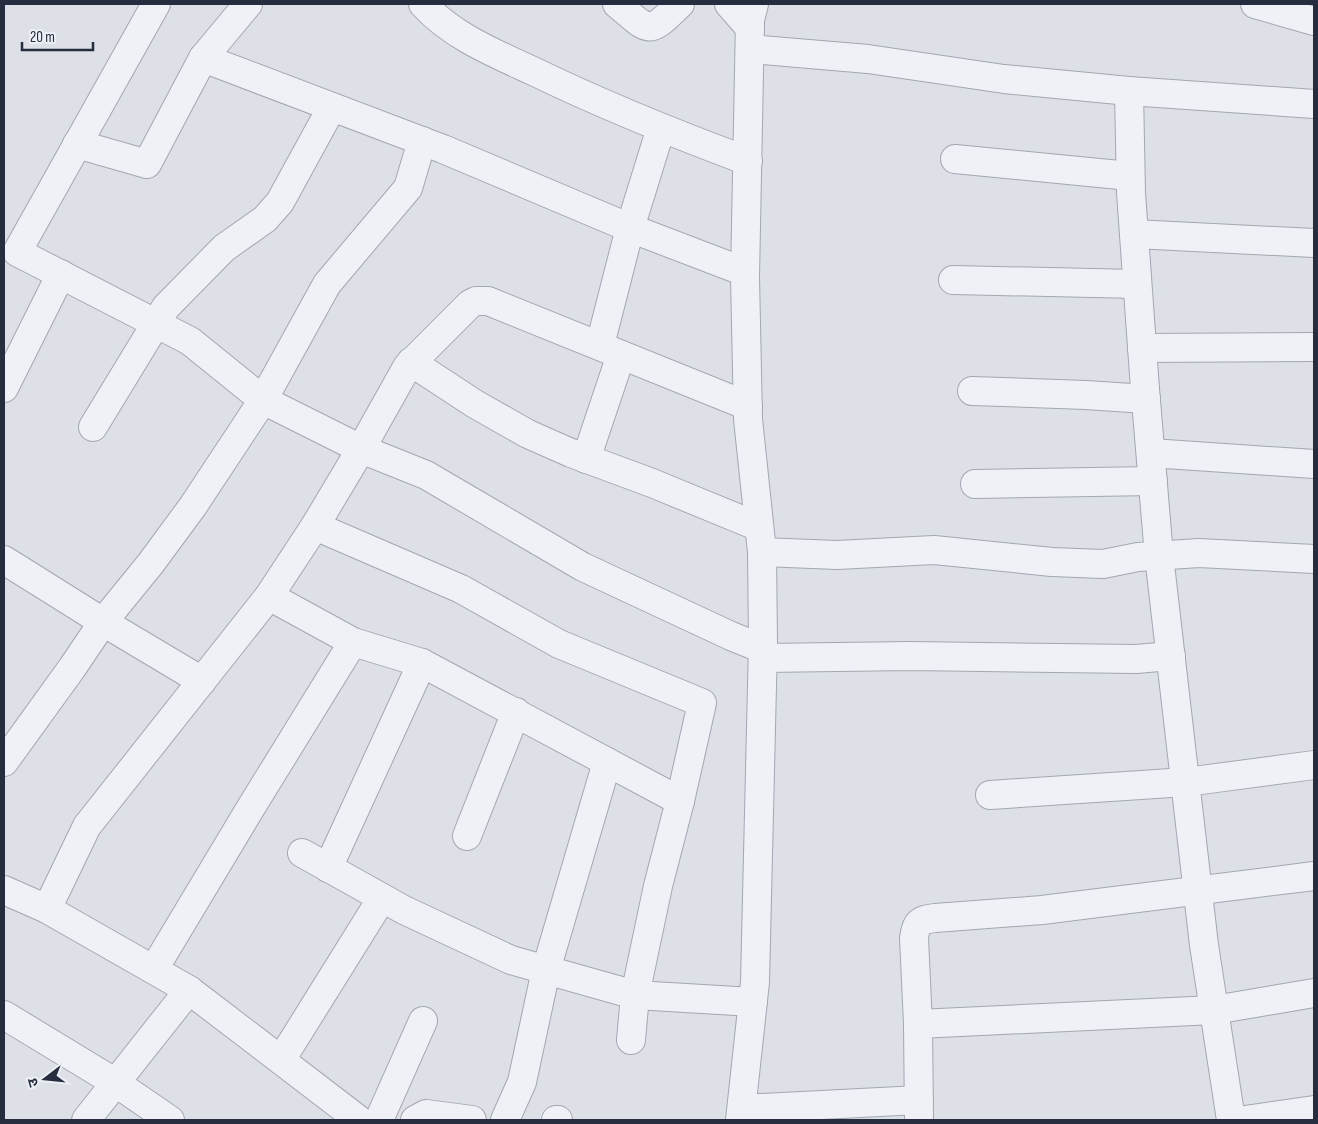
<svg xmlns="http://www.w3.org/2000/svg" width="1318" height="1124" viewBox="0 0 1318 1124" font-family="'Sofia Sans Condensed','Noto Sans Devanagari',sans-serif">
	<rect width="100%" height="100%" fill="#dde0e7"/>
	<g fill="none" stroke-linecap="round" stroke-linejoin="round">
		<!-- minor casing -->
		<g stroke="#a2a7b1" stroke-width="30">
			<g id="minor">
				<path d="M156,4L17,252L190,341L263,400L361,449L426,475L583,567L731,636L763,649"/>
				<path d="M423,4C452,36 494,53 533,71C603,105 675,134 748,161"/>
				<path d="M617,4C651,32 647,36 680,4"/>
				<path d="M729,4L750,28"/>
				<path d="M1255,4L1314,21"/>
				<path d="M750,49L868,59L1004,79L1129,91L1314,104"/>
				<path d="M203,58L443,149L630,228L745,272"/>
				<path d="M1129,91L1131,193L1145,389L1159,556L1204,945L1231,1120"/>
				<path d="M77,144L147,164L203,58L248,4"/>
				<path d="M955,159L1130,176"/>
				<path d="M1134,234L1314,243"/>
				<path d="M953,280L1137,284"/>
				<path d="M600,345L630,228L661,128"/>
				<path d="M1142,348L1314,347"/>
				<path d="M411,362L475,404L528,434L571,453L652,483L759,527"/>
				<path d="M4,388L61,274"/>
				<path d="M972,391L1086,395L1146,399"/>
				<path d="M93,427L166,307L224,248L265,219L280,202L332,107"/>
				<path d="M1151,453L1314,464"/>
				<path d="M586,459L621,355"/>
				<path d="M975,484L1153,481"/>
				<path d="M315,526L461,589L559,644L702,703L680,801L658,886L635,995L631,1040"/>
				<path d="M762,552L837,555L934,550L1052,562L1103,564L1138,557L1199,553L1314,559"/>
				<path d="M4,560L103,622L202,681"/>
				<path d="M269,596L353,642L422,663L680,801"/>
				<path d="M763,658L910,656L1136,659L1171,656"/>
				<path d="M4,762L72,668L103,622L151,563L193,506L263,400L327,284L408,188L422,141"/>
				<path d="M990,795L1186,782L1314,765"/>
				<path d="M467,836L516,712"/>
				<path d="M302,853L404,910L511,960L635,995L753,1002"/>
				<path d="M328,868L422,663"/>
				<path d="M4,890L47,909"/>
				<path d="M154,969L250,809L353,642"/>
				<path d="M189,990L47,909L87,826L269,596L315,526L361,449L407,367L470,304L476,301H488L748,406"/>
				<path d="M4,1015L116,1083L170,1120"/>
				<path d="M918,1024L1214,1010L1314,993"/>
				<path d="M281,1060L382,898"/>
				<path d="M742,1109L919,1100"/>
				<path d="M86,1120L189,990L359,1120"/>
				<path d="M379,1120L423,1021"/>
				<path d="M415,1120L426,1114L472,1120"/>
				<path d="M505,1120L522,1082L546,970L607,762"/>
				<path d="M556,1120H558"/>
				<path d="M740,1120L755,982L763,643L762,552L748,419L745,277L750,20L754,4"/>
				<path d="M919,1120L918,1024L914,938C916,921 920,920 935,918L1042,910L1314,876"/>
				<path d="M1245,1120L1314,1110"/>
			</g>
		</g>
		<!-- minor -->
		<use href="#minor" stroke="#f0f1f6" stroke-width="28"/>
	</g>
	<!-- border -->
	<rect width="1318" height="1124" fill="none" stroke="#262d3e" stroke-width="10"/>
	<!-- north arrow -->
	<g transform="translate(45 1079) rotate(254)" stroke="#eceff5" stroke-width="4" paint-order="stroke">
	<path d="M0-4L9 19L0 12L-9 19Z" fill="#262d3e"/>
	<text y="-8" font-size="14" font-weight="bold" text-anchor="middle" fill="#262d3e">उ</text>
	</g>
	<!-- scale -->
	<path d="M22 42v8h71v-8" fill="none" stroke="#262d3e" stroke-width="2.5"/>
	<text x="30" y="42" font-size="15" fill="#262d3e" stroke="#eceff5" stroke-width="4" paint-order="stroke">20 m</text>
</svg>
